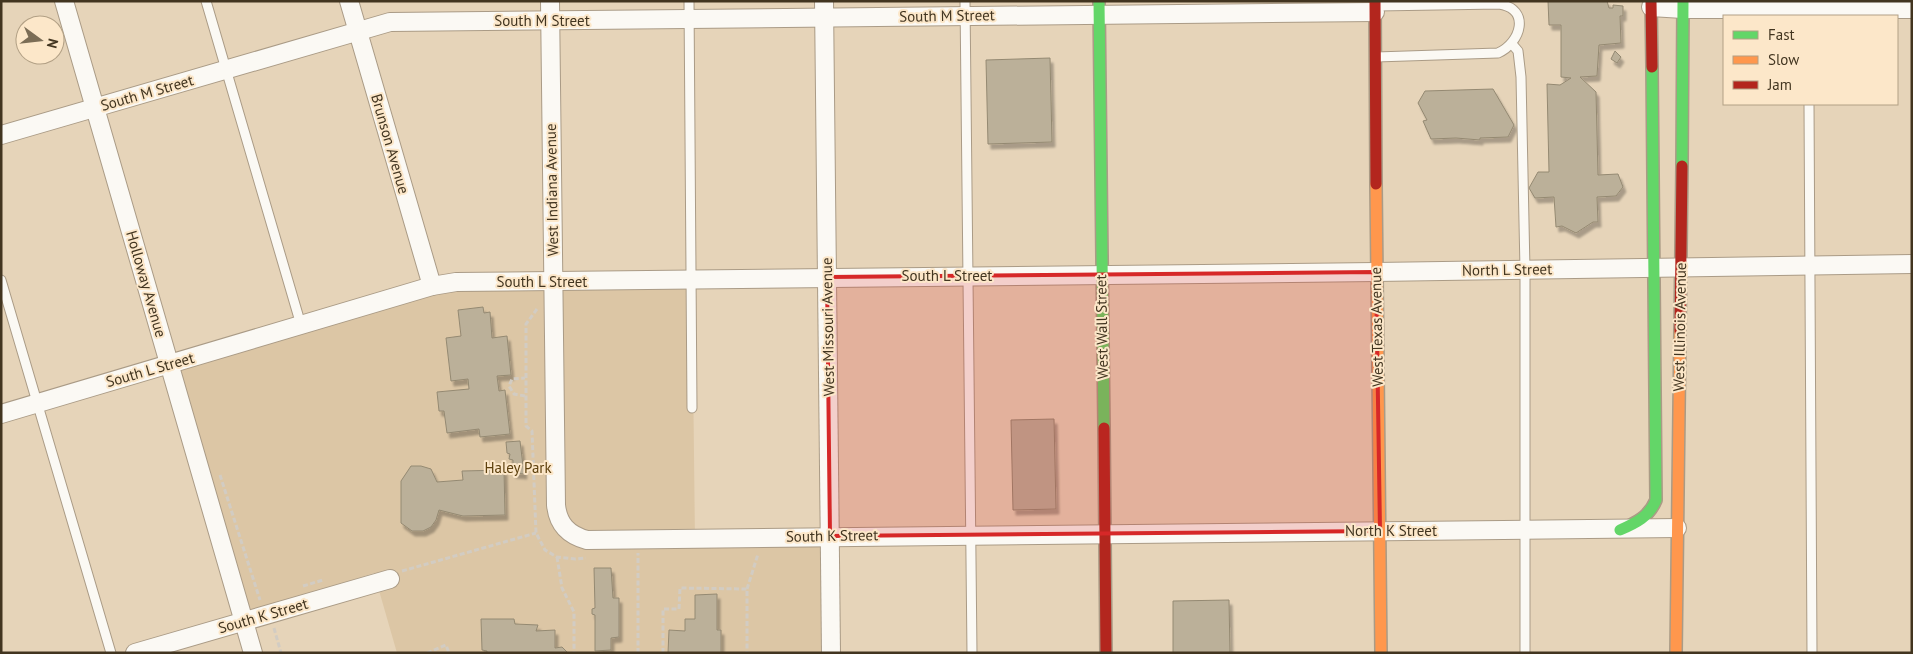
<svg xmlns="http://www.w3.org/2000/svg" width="1913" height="654" viewBox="0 0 1913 654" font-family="'PT Sans',sans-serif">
	<defs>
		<filter id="shadow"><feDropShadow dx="3" dy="5" stdDeviation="1" flood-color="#0004"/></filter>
	</defs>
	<rect width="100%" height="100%" fill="#e6d4b9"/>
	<!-- green -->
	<path fill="#dcc6a5" d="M692,280L695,542H825L826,653H397L374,573L247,614L179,370L457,288L546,290Z"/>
	<!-- building -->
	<g fill="#bbb099" stroke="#948972" filter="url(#shadow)">
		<path d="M1548,1H1607L1609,8H1613V5L1623,6V16H1620L1621,43L1599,45L1597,76L1580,77L1596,92L1598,175L1618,174L1623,187L1616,196L1597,197L1598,222H1593L1576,233L1562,226L1556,227L1554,197L1535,198L1529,188L1538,172H1549L1547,84L1560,85L1571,78L1561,77V25H1549Z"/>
		<path d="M1615,51L1621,57L1617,63L1611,59Z"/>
		<path d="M1050,58L1052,142L988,144L986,60Z"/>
		<path d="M1493,89L1514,125L1508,137L1480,138V140L1456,138L1431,139L1423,121L1427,120L1418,103L1425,91Z"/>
		<path d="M483,307L484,313L490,312L492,338L507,336L511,375L497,376L499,391L505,390L510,434L480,437L479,429L447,433L444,411H439L437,392L469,389L468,379L451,381L446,338L461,336L458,310Z"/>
		<path d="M1054,419L1056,509L1013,510L1011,420Z"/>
		<path d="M520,441L524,474L513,473V460L509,459L510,454L507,453L506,442Z"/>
		<path d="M411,466H421L431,469L437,482L463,480L462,471L504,470L505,515L463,516L439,510L436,520L431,527L423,531H412L401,523V481Z"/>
		<path d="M594,568H611L613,598H619V637L611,638V650L595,651V615L592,614V609L595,608Z"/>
		<path d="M717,594V630H721V653H668L669,630L685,631V619H695V595Z"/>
		<path d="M1229,600L1230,653H1173V601Z"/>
		<path d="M481,619H514L515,624L538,625L536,631L555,630V648L562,647L568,653H487V651L482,650Z"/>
	</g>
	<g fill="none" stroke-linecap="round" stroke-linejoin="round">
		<!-- lane casing -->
		<g stroke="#aa9b86" stroke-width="11">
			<g id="lane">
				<path d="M206,1L301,325"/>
				<path d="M689,1L692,408"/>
				<path d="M965,1L972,653"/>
				<path d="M1512,44L1518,51L1521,77L1525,270V653"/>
				<path d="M1376,57L1498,53C1521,43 1531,9 1499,4L1377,6"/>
				<path d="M1809,104L1812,653"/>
				<path d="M1,280L111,653"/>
			</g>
		</g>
		<!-- street casing -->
		<g stroke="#aa9b86" stroke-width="20">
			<g id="street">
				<path d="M64,1L253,653"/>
				<path d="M349,1L432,286"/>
				<path d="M550,1L556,505C558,524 568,535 587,540L1677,528"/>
				<path d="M824,1L831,653"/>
				<path d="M1651,7L1683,9H1912"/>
				<path d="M1,135L390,22L1375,12"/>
				<path d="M1,414L432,286L456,282L1376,272L1912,264"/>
				<path d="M135,653L390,579"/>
			</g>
		</g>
		<!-- fast casing -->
		<g stroke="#aa9b86" stroke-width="14">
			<g id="fast">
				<path d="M1099,1L1104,428"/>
				<path d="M1682,166L1683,1"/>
				<path d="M1620,530C1636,523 1649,517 1656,500L1652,67"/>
			</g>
		</g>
		<!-- slow casing -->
		<g stroke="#aa9b86" stroke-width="14">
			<g id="slow">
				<path d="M1376,184L1381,653"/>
				<path d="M1676,653L1680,331"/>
			</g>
		</g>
		<!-- jam casing -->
		<g stroke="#aa9b86" stroke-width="14">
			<g id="jam">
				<path d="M1375,1L1376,184"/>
				<path d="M1651,1L1652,67"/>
				<path d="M1680,331L1682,166"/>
				<path d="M1104,428L1106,653"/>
			</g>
		</g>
		<!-- path -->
		<g stroke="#d2ccc3" stroke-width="3" stroke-dasharray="5 2.5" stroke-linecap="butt">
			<path d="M537,309L526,324V426L532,431L536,533L545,550L557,557L575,559L586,558"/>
			<path d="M525,396L514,394L509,386L512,379L525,378"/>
			<path d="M220,475L260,600"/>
			<path d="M557,557L562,588L574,612V653"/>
			<path d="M402,571L536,533"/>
			<path d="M303,586L323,580"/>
			<path d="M747,589L758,554"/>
			<path d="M274,628L281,653"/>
			<path d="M427,653L446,645L449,653"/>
			<path d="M638,653V553"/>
			<path d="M663,653V609H679L680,588L747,589V653"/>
		</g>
		<!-- lane -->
		<use href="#lane" stroke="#fbf9f4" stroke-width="9"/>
		<!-- street -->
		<use href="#street" stroke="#fbf9f4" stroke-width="18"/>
		<!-- fast -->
		<use href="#fast" stroke="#63d668" stroke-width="11"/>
		<!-- slow -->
		<use href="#slow" stroke="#ff974d" stroke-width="11"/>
		<!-- jam -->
		<use href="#jam" stroke="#b3261e" stroke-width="11"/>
	</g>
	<!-- marked area -->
	<path fill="#d62828" fill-opacity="0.2" stroke="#d62828" stroke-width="4" stroke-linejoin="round" d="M1376,272L1380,531L830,536L827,277Z"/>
	<g text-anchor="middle" stroke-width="4" stroke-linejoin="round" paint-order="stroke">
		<!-- street labels -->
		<g font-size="15" fill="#423520" stroke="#fce7c9">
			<text transform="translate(947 16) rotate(-1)" y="5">South M Street</text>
			<text x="542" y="26">South M Street</text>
			<text transform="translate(147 93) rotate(-16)" y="5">South M Street</text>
			<text transform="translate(390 144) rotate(74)" y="5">Brunson Avenue</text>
			<text transform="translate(552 190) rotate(-91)" y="5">West Indiana Avenue</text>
			<text transform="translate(1507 270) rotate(-1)" y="5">North L Street</text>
			<text x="947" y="281">South L Street</text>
			<text x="542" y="287">South L Street</text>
			<text transform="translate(146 284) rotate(74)" y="5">Holloway Avenue</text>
			<text transform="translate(828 327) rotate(-91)" y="5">West Missouri Avenue</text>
			<text transform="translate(1102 327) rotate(-91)" y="5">West Wall Street</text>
			<text transform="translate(1377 327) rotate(-91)" y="5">West Texas Avenue</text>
			<text transform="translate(1680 327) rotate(-89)" y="5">West Illinois Avenue</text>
			<text transform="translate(150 370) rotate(-16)" y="5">South L Street</text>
			<text x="1391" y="536">North K Street</text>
			<text transform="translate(832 536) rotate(-1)" y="5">South K Street</text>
			<text transform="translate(263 616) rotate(-16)" y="5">South K Street</text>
		</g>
		<!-- park labels -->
		<g font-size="15" fill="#5e410e" stroke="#fce7c9">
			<text x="518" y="473">Haley Park</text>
		</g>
	</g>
	<!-- border -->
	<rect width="1913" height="654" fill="none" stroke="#423520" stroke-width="5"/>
	<!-- legend -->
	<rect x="1723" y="15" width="175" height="90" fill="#fce7c9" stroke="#b2a085"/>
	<rect x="1733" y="31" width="25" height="8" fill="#63d668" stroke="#b2a085"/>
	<text x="1768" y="40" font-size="15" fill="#423520">Fast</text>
	<rect x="1733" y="56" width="25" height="8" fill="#ff974d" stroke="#b2a085"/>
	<text x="1768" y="65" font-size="15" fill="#423520">Slow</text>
	<rect x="1733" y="81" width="25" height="8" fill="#b3261e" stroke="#b2a085"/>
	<text x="1768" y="90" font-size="15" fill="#423520">Jam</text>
	<!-- north arrow -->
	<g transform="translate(40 40) rotate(105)"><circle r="24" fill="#fce7c9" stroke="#b2a085"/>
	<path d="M0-4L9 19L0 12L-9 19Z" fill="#7b6d56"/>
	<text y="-8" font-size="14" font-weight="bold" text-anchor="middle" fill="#423520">N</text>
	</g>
</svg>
